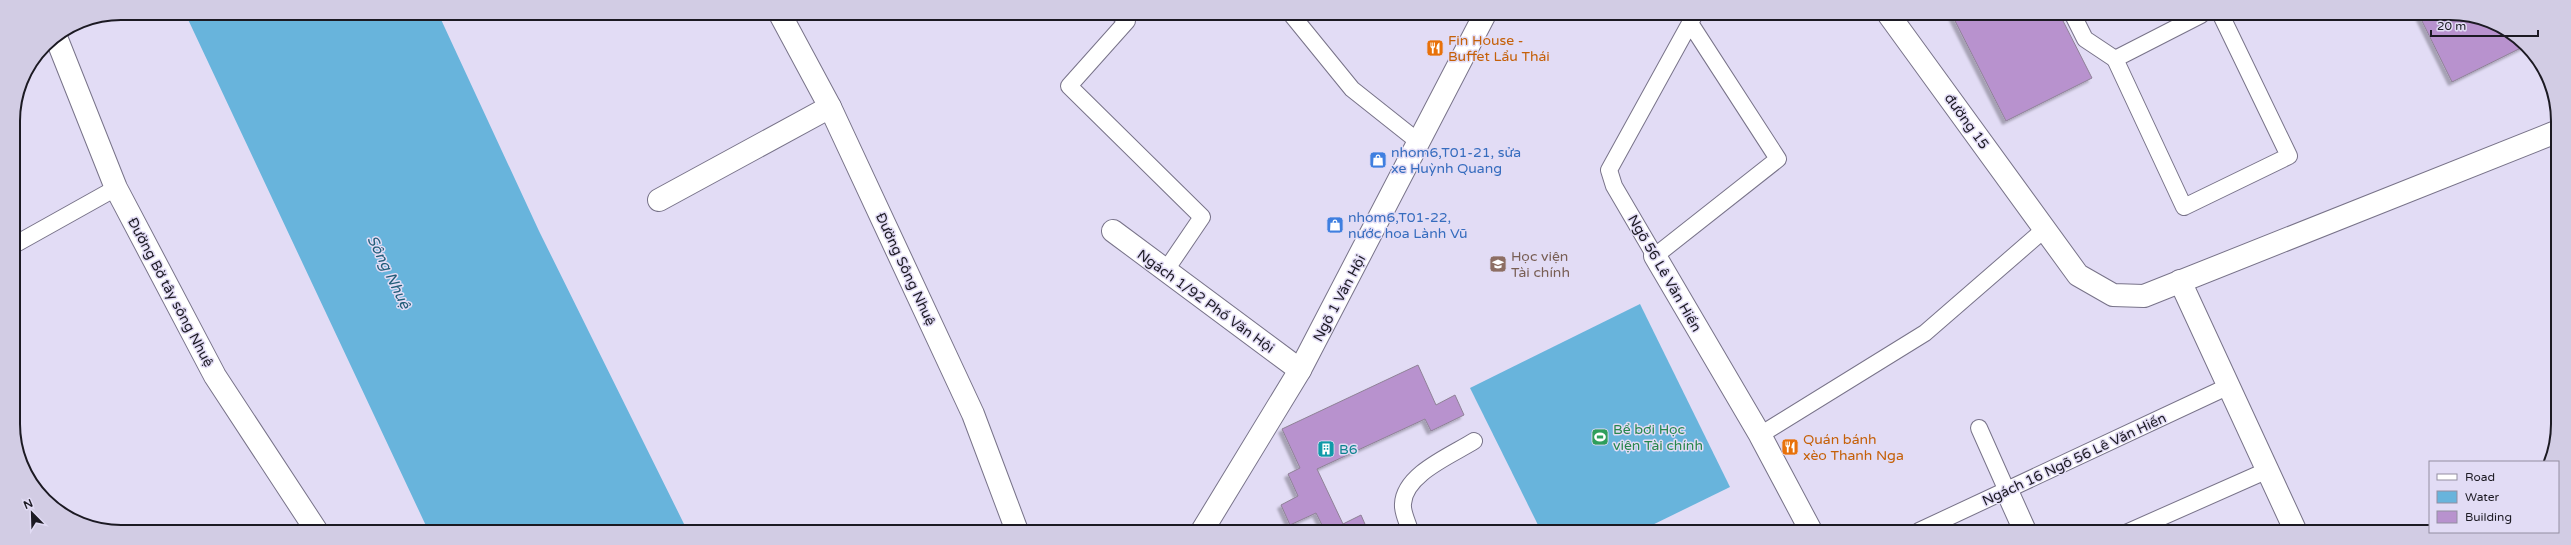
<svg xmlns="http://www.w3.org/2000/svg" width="2571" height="545" viewBox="0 0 2571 545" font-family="'Varela Round',sans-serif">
	<defs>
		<filter id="shadow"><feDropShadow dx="-3.5" dy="3.5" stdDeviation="1" flood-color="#0004"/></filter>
	</defs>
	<rect width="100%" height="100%" fill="#e2dcf5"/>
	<!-- water -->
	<g fill="#68b4dc">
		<path d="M185,13H438L539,231L687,530H428Z"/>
		<path d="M1640,304L1730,487L1640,531H1541L1470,388Z"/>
	</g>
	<!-- building -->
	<g fill="#b892ce" stroke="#8f8297" filter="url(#shadow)">
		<path d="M1952,15H2060L2092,78L2006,121Z"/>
		<path d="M2419,15H2471L2527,45L2452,82Z"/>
		<path d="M1418,365L1436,405L1455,395L1464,415L1431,431L1425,419L1317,469L1343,524L1361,515L1368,531H1319L1324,529L1316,513L1290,525L1281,505L1298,496L1288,474L1300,468L1282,429Z"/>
	</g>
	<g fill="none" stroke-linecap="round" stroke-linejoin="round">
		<!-- lane casing -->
		<g stroke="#787389" stroke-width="18">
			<g id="lane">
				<path d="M1119,14L1127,21L1069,86L1202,217L1166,270"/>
				<path d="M1291,14L1352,89L1420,143"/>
				<path d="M2073,15L2085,39L2115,59"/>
				<path d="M2201,15L2115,59L2184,207L2289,156L2221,15"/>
				<path d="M1690,23L1778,159L1655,256L1614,186L1609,170L1695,14"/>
				<path d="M14,245L116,188"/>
				<path d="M1979,428L2007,491"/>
				<path d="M1760,435L1925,333L2046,228"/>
				<path d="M1410,531C1408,523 1402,512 1403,504C1404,474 1452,455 1474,441"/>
				<path d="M1919,531L2229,386"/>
				<path d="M2128,532L2268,470"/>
			</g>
		</g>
		<!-- street casing -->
		<g stroke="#787389" stroke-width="24">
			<g id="street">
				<path d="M780,14L830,107L973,414L1017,531"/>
				<path d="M1889,15L2078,275L2113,295L2144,296L2556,132"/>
				<path d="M659,200L830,107"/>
				<path d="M1113,231L1300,370"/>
				<path d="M1655,256L1760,435L1811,531"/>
				<path d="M2180,281L2296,532"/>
				<path d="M2007,491L2025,531"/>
				<path d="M1202,531L1300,370L1485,14"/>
			</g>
		</g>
		<!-- secondary casing -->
		<g stroke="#787389" stroke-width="24">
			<path id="secondary" d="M56,37L116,188L215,376L316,530"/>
		</g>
		<!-- lane -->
		<use href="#lane" stroke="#fff" stroke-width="16"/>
		<!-- street -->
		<use href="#street" stroke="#fff" stroke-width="22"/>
		<!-- secondary -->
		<use href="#secondary" stroke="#fff" stroke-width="22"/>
	</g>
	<!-- icons -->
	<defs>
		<g id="restaurant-square" transform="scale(0.9)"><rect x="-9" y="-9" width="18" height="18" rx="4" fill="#e8710a" stroke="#e2dcf5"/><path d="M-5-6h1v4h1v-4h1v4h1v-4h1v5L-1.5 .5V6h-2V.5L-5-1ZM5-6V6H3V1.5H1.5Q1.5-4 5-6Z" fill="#fff"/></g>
		<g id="shop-square" transform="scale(0.9)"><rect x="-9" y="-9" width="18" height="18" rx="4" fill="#3f7fe0" stroke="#e2dcf5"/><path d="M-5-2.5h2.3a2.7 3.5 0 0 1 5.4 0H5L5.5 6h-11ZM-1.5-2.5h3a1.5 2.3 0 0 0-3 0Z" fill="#fff"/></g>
		<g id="university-square" transform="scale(0.9)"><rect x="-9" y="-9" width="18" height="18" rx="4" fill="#8d6e63" stroke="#e2dcf5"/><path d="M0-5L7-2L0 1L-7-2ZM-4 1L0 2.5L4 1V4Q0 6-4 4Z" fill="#fff"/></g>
		<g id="stadium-square" transform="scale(0.9)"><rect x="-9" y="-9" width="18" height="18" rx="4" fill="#2e9e5b" stroke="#e2dcf5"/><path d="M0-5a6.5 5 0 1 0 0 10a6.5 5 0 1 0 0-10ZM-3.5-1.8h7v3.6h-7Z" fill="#fff"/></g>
		<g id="building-square" transform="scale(0.9)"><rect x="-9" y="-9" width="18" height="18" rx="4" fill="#0f9aa8" stroke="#e2dcf5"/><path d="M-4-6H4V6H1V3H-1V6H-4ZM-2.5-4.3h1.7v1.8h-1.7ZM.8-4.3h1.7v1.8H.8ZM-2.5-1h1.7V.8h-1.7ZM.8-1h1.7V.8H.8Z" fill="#fff"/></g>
	</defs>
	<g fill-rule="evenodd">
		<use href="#restaurant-square" x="1435" y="48"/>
		<use href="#shop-square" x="1378" y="160"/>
		<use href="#shop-square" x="1335" y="225"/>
		<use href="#university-square" x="1498" y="264"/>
		<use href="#stadium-square" x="1600" y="437"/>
		<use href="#restaurant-square" x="1790" y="447"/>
		<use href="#building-square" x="1326" y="449"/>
	</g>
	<g text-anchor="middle" stroke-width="3" stroke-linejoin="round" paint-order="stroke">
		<!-- food labels -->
		<g font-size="14" fill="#c56008" stroke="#e2dcf5" text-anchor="start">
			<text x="1448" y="45">Fin House -<tspan x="1448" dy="16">Buffet Lẩu Thái</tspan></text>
			<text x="1803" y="444">Quán bánh<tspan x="1803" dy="16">xèo Thanh Nga</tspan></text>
		</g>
		<!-- street labels -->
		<g font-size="14" fill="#1c1a23" stroke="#e2dcf5">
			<text transform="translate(1967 121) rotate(54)" y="5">đường 15</text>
			<text transform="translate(906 269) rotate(65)" y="5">Đường Sông Nhuệ</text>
			<text transform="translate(1665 273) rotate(60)" y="5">Ngõ 56 Lê Văn Hiến</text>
			<text transform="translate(171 292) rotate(62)" y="5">Đường Bờ tây sông Nhuệ</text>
			<text transform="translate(1339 298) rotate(-62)" y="5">Ngõ 1 Văn Hội</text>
			<text transform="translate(1206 301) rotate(36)" y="5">Ngách 1/92 Phố Văn Hội</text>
			<text transform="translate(2074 459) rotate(-25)" y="5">Ngách 16 Ngõ 56 Lê Văn Hiến</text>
		</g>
		<!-- shop labels -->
		<g font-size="14" fill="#366cbe" stroke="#e2dcf5" text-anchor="start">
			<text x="1391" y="157">nhom6,T01-21, sửa<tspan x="1391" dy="16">xe Huỳnh Quang</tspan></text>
			<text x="1348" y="222">nhom6,T01-22,<tspan x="1348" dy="16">nước hoa Lành Vũ</tspan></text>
		</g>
		<!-- education labels -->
		<g font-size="14" fill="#785e54" stroke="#e2dcf5" text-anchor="start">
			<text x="1511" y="261">Học viện<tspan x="1511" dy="16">Tài chính</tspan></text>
		</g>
		<!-- leisure labels -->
		<g font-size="14" fill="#27864d" stroke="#e2dcf5" text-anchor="start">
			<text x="1613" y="434">Bể bơi Học<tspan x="1613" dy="16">viện Tài chính</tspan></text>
		</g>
		<!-- culture labels -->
		<g font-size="14" fill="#0d838f" stroke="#e2dcf5" text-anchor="start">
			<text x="1339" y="454">B6</text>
		</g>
		<!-- water labels -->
		<g font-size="15" font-style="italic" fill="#225d79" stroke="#e2dcf5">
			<text transform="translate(389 272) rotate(64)" y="5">Sông Nhuệ</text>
		</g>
	</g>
	<!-- crop -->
	<path d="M0 0H2571V545H0ZM121 20H2450A101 101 0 0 1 2551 121V424A101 101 0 0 1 2450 525H121A101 101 0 0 1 20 424V121A101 101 0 0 1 121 20Z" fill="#d2cce4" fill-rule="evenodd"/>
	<path fill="none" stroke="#1c1a23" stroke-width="2" d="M121 20H2450A101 101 0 0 1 2551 121V424A101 101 0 0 1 2450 525H121A101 101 0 0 1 20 424V121A101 101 0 0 1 121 20Z"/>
	<!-- legend -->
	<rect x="2429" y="461" width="130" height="72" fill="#e2dcf5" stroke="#938ea1"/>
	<rect x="2437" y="474" width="20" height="6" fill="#ffffff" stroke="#938ea1"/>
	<text x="2465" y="481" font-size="12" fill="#1c1a23">Road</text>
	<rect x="2437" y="491" width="20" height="12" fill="#68b4dc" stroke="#938ea1"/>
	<text x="2465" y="501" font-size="12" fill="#1c1a23">Water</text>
	<rect x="2437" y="511" width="20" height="12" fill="#b892ce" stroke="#938ea1"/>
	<text x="2465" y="521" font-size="12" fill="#1c1a23">Building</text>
	<!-- north arrow -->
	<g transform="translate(32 513) rotate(337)" stroke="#e2dcf5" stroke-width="3" paint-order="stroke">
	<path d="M0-3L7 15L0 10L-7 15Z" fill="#1c1a23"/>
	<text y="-6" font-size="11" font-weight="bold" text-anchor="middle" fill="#1c1a23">N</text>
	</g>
	<!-- scale -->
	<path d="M2431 30v6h107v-6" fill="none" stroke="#1c1a23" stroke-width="2"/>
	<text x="2437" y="30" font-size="12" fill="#1c1a23" stroke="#e2dcf5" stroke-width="3" paint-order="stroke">20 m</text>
</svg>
